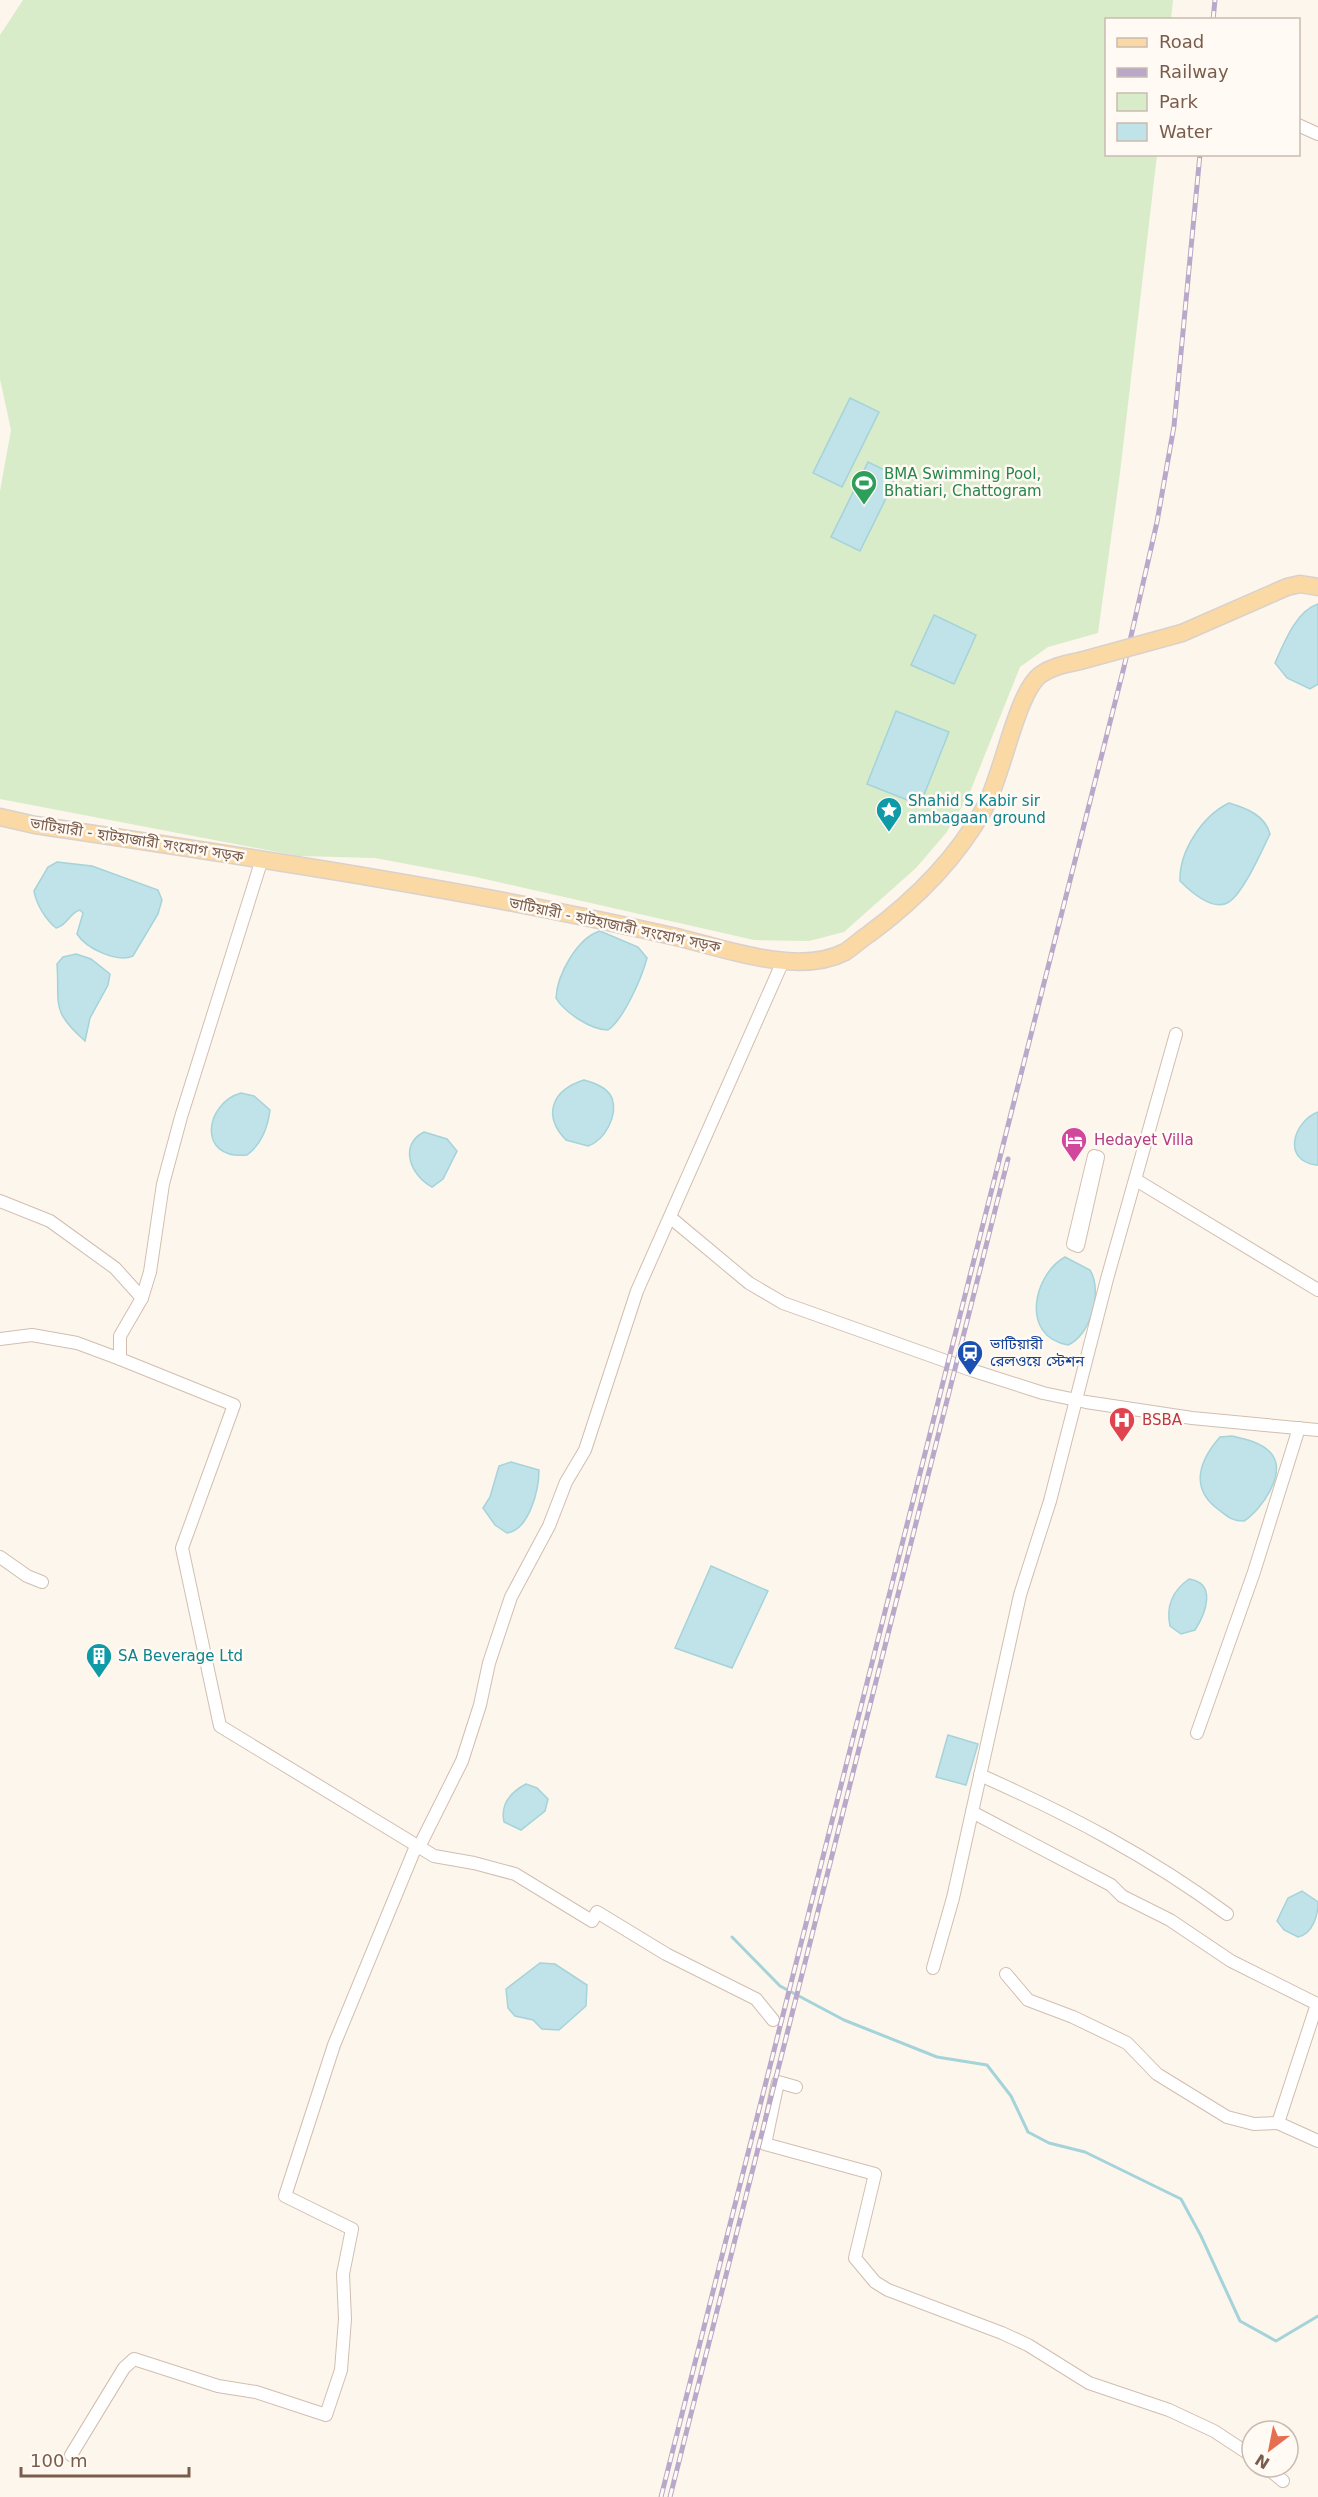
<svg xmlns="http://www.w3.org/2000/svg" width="1318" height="2497" viewBox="0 0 1318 2497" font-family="'DejaVu Sans','Noto Sans Bengali',sans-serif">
	<rect width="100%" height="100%" fill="#fdf6ec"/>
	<!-- green -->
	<path fill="#d8ecc9" d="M23,0H1173L1171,19L1106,20V154L1157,155L1120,473L1098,633L1048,647L1020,667L968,797L946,833L916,868L844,932L809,941L754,940L476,877L375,858L298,856L0,799V491L11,430L0,379V35Z"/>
	<!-- water -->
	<g fill="#bfe3e8" stroke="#a5d3da" stroke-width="1.5">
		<path d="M850,398L879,412L842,487L813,473Z"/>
		<path d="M868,462L897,476L860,551L831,537Z"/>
		<path d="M1318,604V684L1310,689L1287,678L1275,663C1284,643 1296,611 1318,604Z"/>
		<path d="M934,615L976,635L954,684L911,665Z"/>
		<path d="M896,711L949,732L920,805L867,784Z"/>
		<path d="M1229,803C1246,808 1265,815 1270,834C1262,850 1244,892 1229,902C1213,912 1190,891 1180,881C1179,852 1202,816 1229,803Z"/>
		<path d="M57,862L92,866L158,890L162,900L158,914L133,956C116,963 86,948 77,934L83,913L80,910C69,913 68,925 56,928C46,920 36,904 34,891L48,867Z"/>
		<path d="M600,931L638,947L647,958C642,977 624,1019 608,1030C591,1030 564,1012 556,998C557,975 577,938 600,931Z"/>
		<path d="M76,954L91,959L110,974L108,985L90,1018L85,1041C50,1010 60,1005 57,964L63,957Z"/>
		<path d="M584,1080C594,1083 607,1087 612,1098C618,1116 605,1140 588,1146L566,1140C542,1115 552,1090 584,1080Z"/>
		<path d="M241,1093L254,1096L270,1110C268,1127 261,1145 247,1155C196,1160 205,1103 241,1093Z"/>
		<path d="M1318,1112V1165H1316C1281,1160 1294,1121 1318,1112Z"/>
		<path d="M424,1132L447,1139L457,1151L443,1179L432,1187C411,1176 398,1145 424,1132Z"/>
		<path d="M1065,1257L1090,1270C1103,1291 1091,1335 1068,1345C1019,1336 1034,1274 1065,1257Z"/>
		<path d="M1232,1436C1245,1439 1260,1442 1270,1452C1289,1472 1261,1510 1244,1521C1232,1521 1228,1517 1219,1510C1190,1489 1198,1462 1220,1437Z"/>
		<path d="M511,1462L539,1470C539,1490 529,1530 507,1533L495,1525L483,1508L490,1497L499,1466Z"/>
		<path d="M711,1566L768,1591L732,1668L675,1648Z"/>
		<path d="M1189,1579C1217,1583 1206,1613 1195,1630L1181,1634L1170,1626C1166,1607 1172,1591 1189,1579Z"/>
		<path d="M948,1735L978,1744L966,1785L936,1777Z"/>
		<path d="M526,1784L537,1788L548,1799L545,1811L521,1830L504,1822C500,1804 511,1792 526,1784Z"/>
		<path d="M1302,1891L1318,1902C1318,1915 1313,1934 1298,1937L1284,1930L1277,1921L1288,1898Z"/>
		<path d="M540,1963L555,1964L587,1985L586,2006L559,2030L542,2029L533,2020L515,2016L508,2008L506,1989Z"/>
	</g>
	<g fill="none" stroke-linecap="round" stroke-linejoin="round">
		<!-- stream -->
		<path stroke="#a5d3da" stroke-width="3" d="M732,1937L780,1986L844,2020L937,2057L987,2065L1011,2096L1028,2132L1049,2143L1085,2152L1181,2199L1201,2236L1240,2321L1276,2341L1318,2316"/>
		<!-- minor casing -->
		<g stroke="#d1beb0" stroke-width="14">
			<g id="minor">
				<path d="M1298,125L1318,134"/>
				<path d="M1176,1034L1107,1279L1050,1501L1020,1595L972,1812L1111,1885L1122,1896L1170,1920L1231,1961L1317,2004L1278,2123L1318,2141"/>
				<path d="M1094,1156L1098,1157L1078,1246L1073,1244Z"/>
				<path d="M1136,1180L1318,1290"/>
				<path d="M0,1201L50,1221L115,1268L142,1298"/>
				<path d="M671,1218L749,1283L783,1303L971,1370L1043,1393L1086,1402L1192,1418L1318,1430"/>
				<path d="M0,1339L32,1335L77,1343L120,1359V1336L142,1298L150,1272L163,1184L181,1117L262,859"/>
				<path d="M120,1359L234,1405L182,1548L220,1726L434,1856L474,1863L515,1874L592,1921L597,1912L666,1954L756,1999L773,2020"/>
				<path d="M0,1557L27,1576L42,1582"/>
				<path d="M1197,1733L1254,1572L1299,1428"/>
				<path d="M980,1775C1068,1814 1150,1857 1227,1914"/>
				<path d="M933,1968L953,1898L972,1812"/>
				<path d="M1006,1974L1028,2000L1073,2017L1127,2043L1157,2074L1227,2117L1254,2124L1278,2123"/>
				<path d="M796,2087L778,2082L765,2144L875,2174L855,2258L875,2282L888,2290L1002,2333L1028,2345L1089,2383L1169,2410L1214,2431L1252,2456"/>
				<path d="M71,2455L124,2368L134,2359L218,2386L256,2392L326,2415L341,2370L345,2319L343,2274L352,2229L285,2196L334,2045L414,1851L419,1847L462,1761L480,1705L489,1663L511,1597L549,1526L566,1482L585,1450L637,1291L783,961"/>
				<path d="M1266,2467L1283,2481"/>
			</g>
		</g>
		<!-- major casing -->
		<g stroke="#dad1cd" stroke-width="19">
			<g id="major">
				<path d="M1182,633L1287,587L1300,584L1318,587"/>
				<path d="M0,817L35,825C248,857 462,888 672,936C721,947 797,977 845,952C853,947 861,939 869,934C915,900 956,859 984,809C1002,778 1016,694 1040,675C1053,666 1066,664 1080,661"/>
			</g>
		</g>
		<!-- minor -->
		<use href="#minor" stroke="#fff" stroke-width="12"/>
		<!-- major -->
		<use href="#major" stroke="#fbd9a5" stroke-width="16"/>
		<!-- rail casing -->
		<g stroke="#b9a8c9" stroke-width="5">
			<g id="rail">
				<path d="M1213,20L1215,0"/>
				<path d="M661,2497L1124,667L1157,522L1174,426L1200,154"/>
				<path d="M670,2497L1008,1159"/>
			</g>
		</g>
		<!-- rail -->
		<use href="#rail" stroke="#fffaf3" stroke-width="3" stroke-dasharray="9" stroke-linecap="butt"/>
		<!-- major-bridge casing -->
		<g stroke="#dad1cd" stroke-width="19" stroke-linecap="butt">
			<path id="major-bridge" d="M1080,661L1182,633"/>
		</g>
		<!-- major-bridge -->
		<use href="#major-bridge" stroke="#fbd9a5" stroke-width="16"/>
	</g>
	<!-- icons -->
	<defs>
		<g id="stadium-pin" transform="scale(1.35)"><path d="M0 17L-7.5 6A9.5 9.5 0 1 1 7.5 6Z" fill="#2e9e5b" stroke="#fffaf3"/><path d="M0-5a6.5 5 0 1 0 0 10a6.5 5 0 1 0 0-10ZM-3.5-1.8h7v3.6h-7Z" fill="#fff"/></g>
		<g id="sight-pin" transform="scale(1.35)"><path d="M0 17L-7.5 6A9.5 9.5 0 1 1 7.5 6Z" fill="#0f9aa8" stroke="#fffaf3"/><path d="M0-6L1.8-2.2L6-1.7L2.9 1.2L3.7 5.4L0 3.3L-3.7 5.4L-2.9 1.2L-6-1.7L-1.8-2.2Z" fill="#fff"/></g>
		<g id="hotel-pin" transform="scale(1.35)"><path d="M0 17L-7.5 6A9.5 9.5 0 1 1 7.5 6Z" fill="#d1479c" stroke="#fffaf3"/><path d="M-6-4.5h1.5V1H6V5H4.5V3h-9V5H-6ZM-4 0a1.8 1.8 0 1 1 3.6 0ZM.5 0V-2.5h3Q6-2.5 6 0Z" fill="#fff"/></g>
		<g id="station-pin" transform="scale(1.35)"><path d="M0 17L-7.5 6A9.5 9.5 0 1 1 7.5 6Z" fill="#1a4fb4" stroke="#fffaf3"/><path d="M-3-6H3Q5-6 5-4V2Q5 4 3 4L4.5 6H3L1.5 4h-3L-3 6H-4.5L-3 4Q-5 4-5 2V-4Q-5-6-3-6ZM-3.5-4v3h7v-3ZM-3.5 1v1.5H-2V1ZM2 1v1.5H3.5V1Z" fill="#fff"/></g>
		<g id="hospital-pin" transform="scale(1.35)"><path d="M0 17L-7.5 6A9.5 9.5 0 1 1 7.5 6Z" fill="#e0444e" stroke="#fffaf3"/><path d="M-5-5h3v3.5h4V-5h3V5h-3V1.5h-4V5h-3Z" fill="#fff"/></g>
		<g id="building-pin" transform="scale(1.35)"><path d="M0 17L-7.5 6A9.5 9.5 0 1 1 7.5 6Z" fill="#0f9aa8" stroke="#fffaf3"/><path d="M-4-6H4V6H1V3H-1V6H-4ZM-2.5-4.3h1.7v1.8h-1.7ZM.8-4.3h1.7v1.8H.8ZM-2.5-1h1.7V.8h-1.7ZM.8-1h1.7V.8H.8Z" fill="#fff"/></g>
	</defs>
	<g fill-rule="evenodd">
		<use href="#stadium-pin" x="864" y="483"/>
		<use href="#sight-pin" x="889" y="810"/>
		<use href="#hotel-pin" x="1074" y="1140"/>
		<use href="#station-pin" x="970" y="1353"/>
		<use href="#hospital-pin" x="1122" y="1420"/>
		<use href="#building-pin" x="99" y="1656"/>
	</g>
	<g text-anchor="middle" stroke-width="5" stroke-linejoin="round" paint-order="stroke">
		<!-- leisure labels -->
		<g font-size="15" fill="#27864d" stroke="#fffaf3" text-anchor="start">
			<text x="884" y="479">BMA Swimming Pool,<tspan x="884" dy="17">Bhatiari, Chattogram</tspan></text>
		</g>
		<!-- culture labels -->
		<g font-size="15" fill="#0d838f" stroke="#fffaf3" text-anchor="start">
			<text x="908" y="806">Shahid S Kabir sir<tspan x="908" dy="17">ambagaan ground</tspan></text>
			<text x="118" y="1661">SA Beverage Ltd</text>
		</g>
		<!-- street labels -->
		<g font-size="15" fill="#7a5c4d" stroke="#fffaf3">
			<text transform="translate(137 840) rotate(9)" y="5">ভাটিয়ারী - হাটহাজারী সংযোগ সড়ক</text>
			<text transform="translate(615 925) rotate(12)" y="5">ভাটিয়ারী - হাটহাজারী সংযোগ সড়ক</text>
		</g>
		<!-- hotel labels -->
		<g font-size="15" fill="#b23c85" stroke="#fffaf3" text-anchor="start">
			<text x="1094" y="1145">Hedayet Villa</text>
		</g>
		<!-- transit labels -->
		<g font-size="15" fill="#164399" stroke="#fffaf3" text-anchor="start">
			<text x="990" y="1349">ভাটিয়ারী<tspan x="990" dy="17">রেলওয়ে স্টেশন</tspan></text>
		</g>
		<!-- health labels -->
		<g font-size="15" fill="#be3a42" stroke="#fffaf3" text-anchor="start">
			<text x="1142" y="1425">BSBA</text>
		</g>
	</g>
	<!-- legend -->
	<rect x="1105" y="18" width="195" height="138" fill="#fffaf3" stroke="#cabbb1" stroke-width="1.5"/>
	<rect x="1117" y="38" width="30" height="9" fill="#fbd9a5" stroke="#cabbb1" stroke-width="1.5"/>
	<text x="1159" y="48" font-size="18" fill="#7a5c4d">Road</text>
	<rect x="1117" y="68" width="30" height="9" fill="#b9a8c9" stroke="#cabbb1" stroke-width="1.5"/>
	<text x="1159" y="78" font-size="18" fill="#7a5c4d">Railway</text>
	<rect x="1117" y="93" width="30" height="18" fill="#d8ecc9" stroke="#cabbb1" stroke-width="1.5"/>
	<text x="1159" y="108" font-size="18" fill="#7a5c4d">Park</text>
	<rect x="1117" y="123" width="30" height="18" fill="#bfe3e8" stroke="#cabbb1" stroke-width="1.5"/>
	<text x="1159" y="138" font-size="18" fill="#7a5c4d">Water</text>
	<!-- north arrow -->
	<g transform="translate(1270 2449) rotate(212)"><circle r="28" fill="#fffaf3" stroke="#cabbb1" stroke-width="1.5"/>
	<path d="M0-4.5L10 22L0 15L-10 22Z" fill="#e76f51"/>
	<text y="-9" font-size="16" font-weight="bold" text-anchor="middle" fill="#7a5c4d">N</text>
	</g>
	<!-- scale -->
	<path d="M21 2467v9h168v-9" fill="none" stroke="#7a5c4d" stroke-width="3"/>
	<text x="30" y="2467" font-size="18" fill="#7a5c4d" stroke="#fffaf3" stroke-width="4.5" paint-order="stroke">100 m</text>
</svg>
